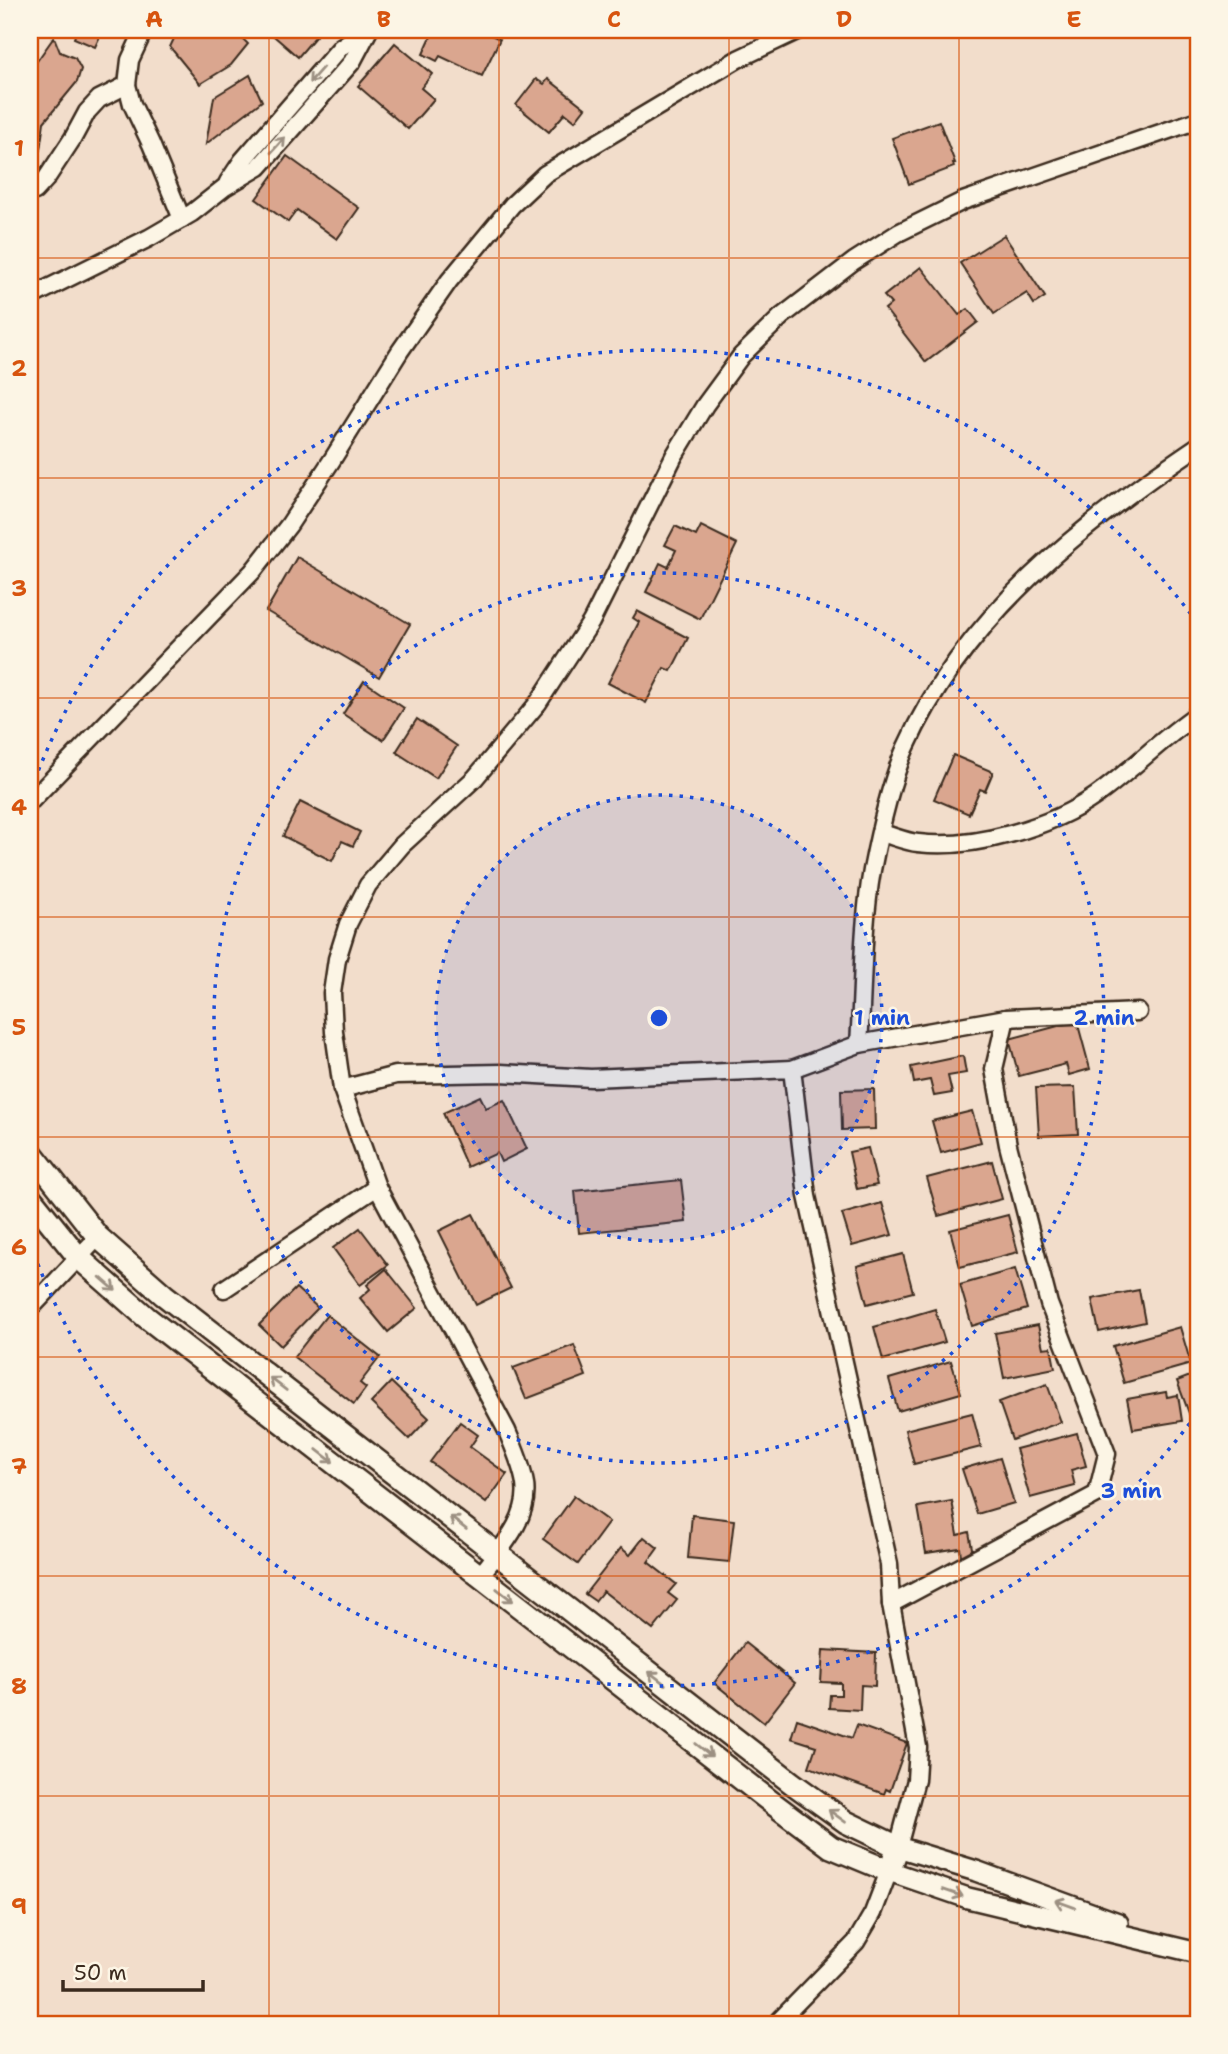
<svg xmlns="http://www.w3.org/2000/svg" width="1228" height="2054" viewBox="0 0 1228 2054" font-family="'Shantell Sans',sans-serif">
	<rect width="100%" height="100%" fill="#f2ddcb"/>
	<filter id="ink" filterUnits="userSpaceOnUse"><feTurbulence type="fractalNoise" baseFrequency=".0143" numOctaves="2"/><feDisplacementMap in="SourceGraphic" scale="14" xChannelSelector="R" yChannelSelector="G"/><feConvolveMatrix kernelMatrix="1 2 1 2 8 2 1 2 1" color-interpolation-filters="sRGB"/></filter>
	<g filter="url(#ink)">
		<!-- building -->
		<g fill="#daa68f" stroke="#3b2a1e" stroke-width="2">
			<path d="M77,30H103L95,47L74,38Z"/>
			<path d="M178,30H234L248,44L231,65L200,84L170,47Z"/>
			<path d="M267,30H321L298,57Z"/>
			<path d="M434,30H480L500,39L482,76L440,56L437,61L423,54Z"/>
			<path d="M54,37L60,52L75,58L81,69L77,82L44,122L40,150L30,147V71Z"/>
			<path d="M395,43L432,74L421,88L434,99L408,129L358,86Z"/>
			<path d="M250,75L262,101L206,144L214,97Z"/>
			<path d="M536,79L544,84L548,79L585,108L575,121L565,113L549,132L516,105Z"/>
			<path d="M939,121L955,163H953L954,167L909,184L892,138Z"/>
			<path d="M287,156L359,208L337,239L297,210L288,222L256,199Z"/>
			<path d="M1004,235L1045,297L1034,304L1027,293L994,314L960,263Z"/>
			<path d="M921,267L959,315L968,309L978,322L926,362L885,309L891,304L884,296Z"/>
			<path d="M675,526L696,536L701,526L737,544L700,619L646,592L660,563L668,567L676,550L665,545Z"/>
			<path d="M297,557L410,624L379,677L266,611Z"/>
			<path d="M637,611L688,638L671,671L664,668L646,703L608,683L639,622L633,618Z"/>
			<path d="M364,681L404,708L383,740L343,714Z"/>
			<path d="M417,719L457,746L436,778L396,752Z"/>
			<path d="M953,755L993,772L985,791L980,789L969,814L934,799Z"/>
			<path d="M300,802L360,832L353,846L342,841L332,861L283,836Z"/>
			<path d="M1077,1021L1090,1069L1069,1075L1066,1064L1019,1076L1009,1039Z"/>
			<path d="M963,1056L966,1073L948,1076L952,1093L934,1096L930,1080L914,1083L911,1067Z"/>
			<path d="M1075,1087L1078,1134L1039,1136L1036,1088Z"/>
			<path d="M874,1089L875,1129L842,1130L841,1090Z"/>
			<path d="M480,1096L486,1108L504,1100L527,1149L501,1162L497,1153L467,1167L443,1113Z"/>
			<path d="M972,1111L981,1142L941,1153L932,1121Z"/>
			<path d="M868,1148L877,1185L857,1189L849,1152Z"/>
			<path d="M992,1161L1002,1199L938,1216L927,1178Z"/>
			<path d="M681,1180L686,1222L579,1233L575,1191Z"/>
			<path d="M882,1203L892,1235L852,1246L842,1214Z"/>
			<path d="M473,1214L511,1288L476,1305L439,1231Z"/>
			<path d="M1008,1215L1018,1252L960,1267L950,1230Z"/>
			<path d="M360,1228L388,1265L360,1285L333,1248Z"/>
			<path d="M903,1254L913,1292L867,1304L857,1266Z"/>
			<path d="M386,1269L417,1308L388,1332L360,1298L370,1289L367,1285Z"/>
			<path d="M1015,1269L1027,1309L972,1326L960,1285Z"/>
			<path d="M296,1288L318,1308L281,1346L259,1325Z"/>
			<path d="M1139,1290L1145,1322L1099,1332L1092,1299Z"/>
			<path d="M935,1309L945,1342L883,1360L874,1327Z"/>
			<path d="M327,1315L380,1357L360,1383L366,1388L354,1404L294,1357Z"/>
			<path d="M1038,1325L1043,1348L1051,1347L1055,1368L1004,1378L995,1333Z"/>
			<path d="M1180,1327L1191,1364L1124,1383L1113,1346Z"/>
			<path d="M574,1345L586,1376L526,1399L513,1368Z"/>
			<path d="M951,1361L961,1393L898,1411L889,1379Z"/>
			<path d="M1198,1373V1418L1192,1421L1177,1381Z"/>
			<path d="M391,1382L429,1418L409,1439L371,1403Z"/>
			<path d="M1047,1384L1061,1422L1012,1440L999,1402Z"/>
			<path d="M1166,1392L1167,1397L1178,1395L1182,1421L1133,1429L1127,1399Z"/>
			<path d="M972,1413L981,1447L914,1464L905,1430Z"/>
			<path d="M460,1422L478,1435L470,1447L507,1474L486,1503L430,1462Z"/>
			<path d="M1077,1433L1086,1466L1071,1470L1075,1486L1030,1498L1016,1449Z"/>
			<path d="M1000,1458L1014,1503L977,1514L962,1469Z"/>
			<path d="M574,1496L609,1522L578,1564L543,1539Z"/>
			<path d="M952,1501L958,1535L969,1532L973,1554L961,1556L960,1548L926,1553L918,1507Z"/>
			<path d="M692,1515L734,1520L729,1562L688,1558Z"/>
			<path d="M644,1537L658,1548L648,1562L676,1584L668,1593L677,1600L653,1630L603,1591L595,1601L585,1594L621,1548L630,1555Z"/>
			<path d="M745,1643L795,1683L764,1723L714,1683Z"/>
			<path d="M823,1650L876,1653L875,1686L861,1685L860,1710L829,1708L830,1695H841V1683L821,1682Z"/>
			<path d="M797,1719L852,1738L857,1725L907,1743L890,1791L886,1789L884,1794L809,1767L816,1746L791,1738Z"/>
		</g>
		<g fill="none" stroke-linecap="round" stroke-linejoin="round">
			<!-- minor casing -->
			<g stroke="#3b2a1e" stroke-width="21">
				<g id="minor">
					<path d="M144,30L130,60L127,85L132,104L151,144L182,219"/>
					<path d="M228,182L242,161L341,47L366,30"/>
					<path d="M30,191H35L46,179L73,138L87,112L99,99L127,85"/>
					<path d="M30,297L149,238L192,213L225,187L259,167L352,62L369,30"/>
					<path d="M30,802L253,571L289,525L332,460L400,351L449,281L512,205L545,174L738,59L799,30"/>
					<path d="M881,833C893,836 906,842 918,843C973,850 1052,827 1097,795C1132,770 1162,738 1198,714"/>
					<path d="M859,1044C863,987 862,927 872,870C879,834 891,780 906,747C965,616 1082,524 1198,446"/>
					<path d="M792,1069L859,1044L1006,1018L1138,1012"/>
					<path d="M342,1089L396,1075L501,1073L591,1078L792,1069L807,1196L889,1564L891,1604L918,1747L916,1780L898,1847"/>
					<path d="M224,1289L377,1187"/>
					<path d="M30,1309L98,1237"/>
					<path d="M480,1576C499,1550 530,1519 525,1484C522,1465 514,1448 507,1431L377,1187L342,1089L334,1032L332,993L337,959L348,924L368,885L402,845L475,778L538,703L591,622L674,456L705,405L741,356L781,317L854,261L898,233L963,201L1198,120"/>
					<path d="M891,1604L1097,1494L1107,1454L1049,1304L1008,1145L994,1069L1006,1018"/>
					<path d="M776,2024L856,1942L873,1913L889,1871"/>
				</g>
			</g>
			<!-- tertiary casing -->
			<g stroke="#3b2a1e" stroke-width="24">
				<g id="tertiary">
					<path d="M898,1847L976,1871L1118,1923"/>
					<path d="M889,1871L968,1898L1198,1953"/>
				</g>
			</g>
			<!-- secondary casing -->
			<g stroke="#3b2a1e" stroke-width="26">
				<path id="secondary" d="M30,1151L98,1237L164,1295L792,1783L846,1822L898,1847L889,1871L831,1847L775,1805L146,1317L79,1258L30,1197"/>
			</g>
			<!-- minor -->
			<use href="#minor" stroke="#fcf5e5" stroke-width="16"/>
			<!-- tertiary -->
			<use href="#tertiary" stroke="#fcf5e5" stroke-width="19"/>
			<!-- secondary -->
			<use href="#secondary" stroke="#fcf5e5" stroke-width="21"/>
		</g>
		<!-- one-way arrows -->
		<defs><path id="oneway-shaft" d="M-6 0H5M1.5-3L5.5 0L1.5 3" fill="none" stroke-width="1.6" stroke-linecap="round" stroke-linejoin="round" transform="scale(1.75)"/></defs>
		<g stroke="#9c9082">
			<use href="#oneway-shaft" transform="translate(316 75) rotate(131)"/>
			<use href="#oneway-shaft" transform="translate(278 145) rotate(-48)"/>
			<use href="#oneway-shaft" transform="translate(108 1284) rotate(41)"/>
			<use href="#oneway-shaft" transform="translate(278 1384) rotate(-142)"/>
			<use href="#oneway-shaft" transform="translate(325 1456) rotate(38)"/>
			<use href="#oneway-shaft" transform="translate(458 1523) rotate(-142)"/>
			<use href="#oneway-shaft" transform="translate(505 1595) rotate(38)"/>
			<use href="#oneway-shaft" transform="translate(657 1678) rotate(-142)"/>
			<use href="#oneway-shaft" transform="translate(704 1750) rotate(38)"/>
			<use href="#oneway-shaft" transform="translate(837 1816) rotate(-144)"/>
			<use href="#oneway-shaft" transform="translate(953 1893) rotate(19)"/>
			<use href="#oneway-shaft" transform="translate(1065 1904) rotate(-160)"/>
		</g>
	</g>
	<!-- grid -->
	<path fill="none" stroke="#d7540e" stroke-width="2" stroke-opacity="0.55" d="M269,30V2024M499,30V2024M729,30V2024M959,30V2024M30,258H1198M30,478H1198M30,698H1198M30,917H1198M30,1137H1198M30,1357H1198M30,1576H1198M30,1796H1198"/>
	<!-- distance rings -->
	<circle cx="659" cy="1018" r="223" fill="#1d4ed8" fill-opacity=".12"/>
	<g fill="none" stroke="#1d4ed8" stroke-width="3.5" stroke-dasharray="3.5 7">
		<circle cx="659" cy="1018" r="223"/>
		<circle cx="659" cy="1018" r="445"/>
		<path d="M1196 1415A668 668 0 0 1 31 1246M31 790A668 668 0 0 1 1196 621"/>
	</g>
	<circle cx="659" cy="1018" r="10" fill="#1d4ed8" stroke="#fcf5e5" stroke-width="3.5"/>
	<g font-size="21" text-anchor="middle" font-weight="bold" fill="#1d4ed8" stroke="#fcf5e5" stroke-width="5" stroke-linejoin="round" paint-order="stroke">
		<text x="882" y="1025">1 min</text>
		<text x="1104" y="1025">2 min</text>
		<text x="1131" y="1498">3 min</text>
	</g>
	<!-- margin -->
	<rect width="1228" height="2054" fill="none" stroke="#fcf5e5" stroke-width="77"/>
	<!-- scale -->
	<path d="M63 1980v10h140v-10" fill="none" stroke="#3b2a1e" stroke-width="3.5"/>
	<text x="74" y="1980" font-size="21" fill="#3b2a1e" stroke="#fcf5e5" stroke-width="5" paint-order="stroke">50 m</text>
	<rect x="38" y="38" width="1152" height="1978" fill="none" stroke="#d7540e" stroke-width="2.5"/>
	<g font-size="23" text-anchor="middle" font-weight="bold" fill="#d7540e">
		<text x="154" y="27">A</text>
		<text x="384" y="27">B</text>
		<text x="614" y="27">C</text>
		<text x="844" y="27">D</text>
		<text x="1074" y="27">E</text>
		<text x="19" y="156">1</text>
		<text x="19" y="376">2</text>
		<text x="19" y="596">3</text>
		<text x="19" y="815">4</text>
		<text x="19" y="1035">5</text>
		<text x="19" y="1255">6</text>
		<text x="19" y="1474">7</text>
		<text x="19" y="1694">8</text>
		<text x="19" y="1914">9</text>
	</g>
</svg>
